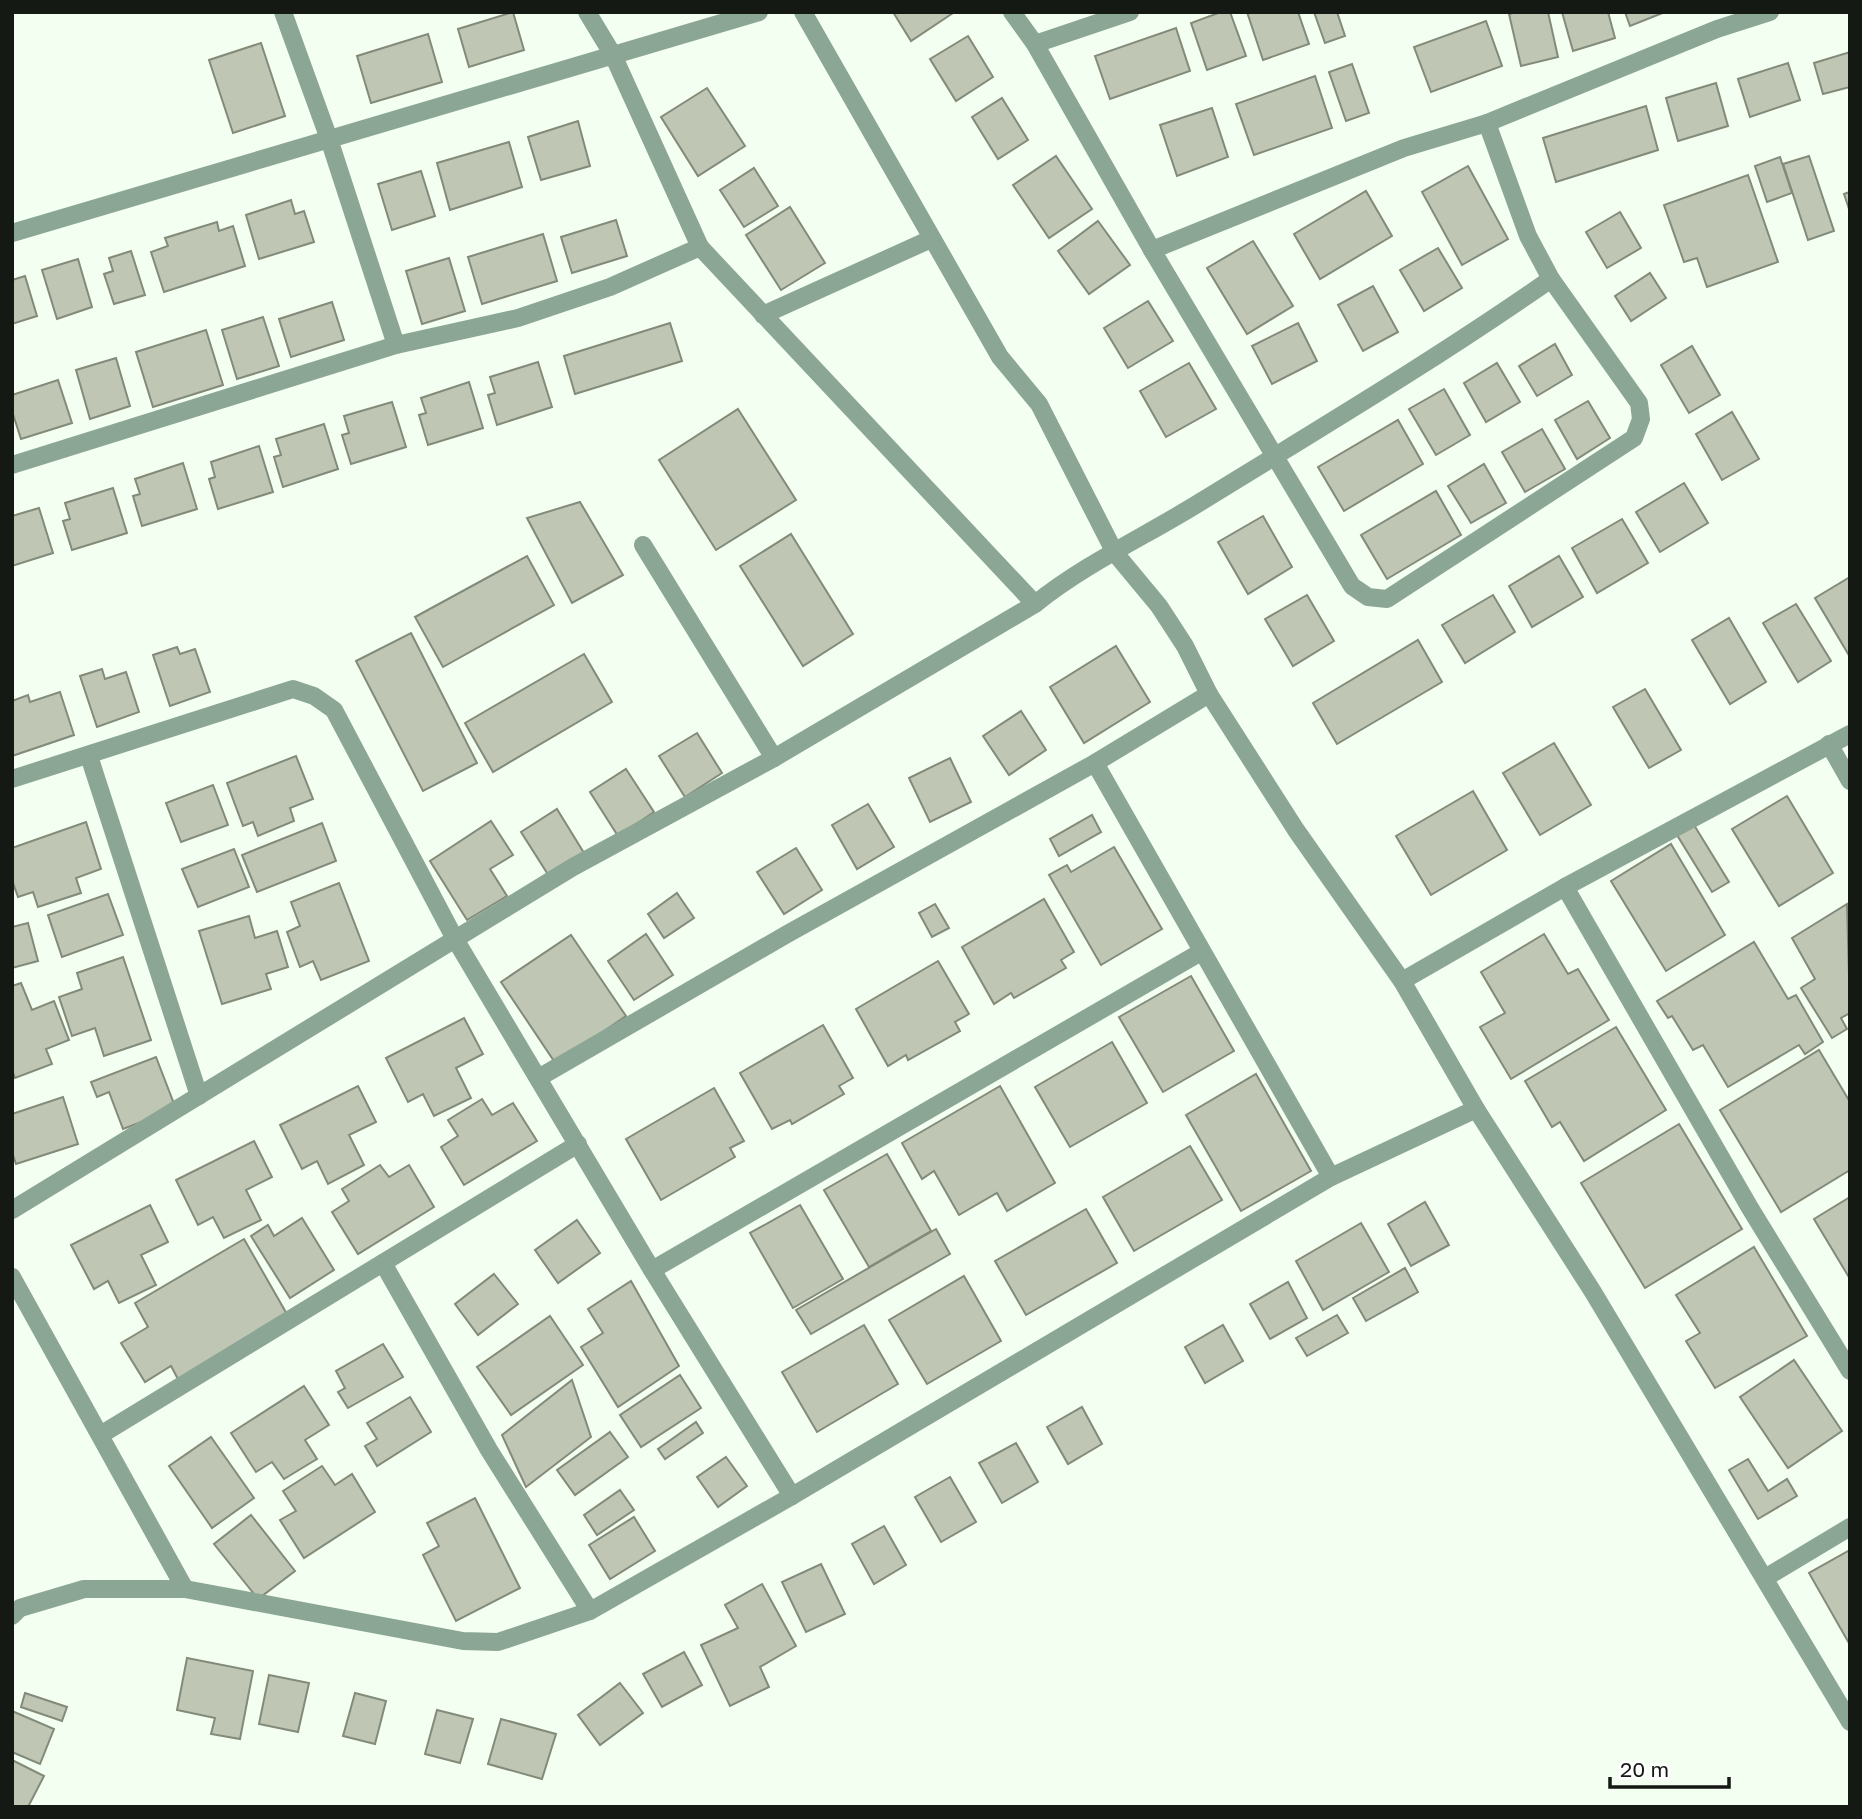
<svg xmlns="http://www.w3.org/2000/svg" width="1862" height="1819" viewBox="0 0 1862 1819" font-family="'Golos Text',sans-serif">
	<rect width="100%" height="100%" fill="#f3fff1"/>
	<!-- building -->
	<g fill="#bfc6b3" stroke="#848a79" stroke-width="2">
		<path d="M513,12L524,50L469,67L458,29Z"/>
		<path d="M893,12H953V13L911,41Z"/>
		<path d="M1221,12H1230L1246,56L1207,70L1191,23Z"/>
		<path d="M1247,12H1298L1309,44L1263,60Z"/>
		<path d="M1314,12H1337L1345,36L1325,43Z"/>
		<path d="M1516,12H1548L1558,57L1521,66L1509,14Z"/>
		<path d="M1562,12H1608L1615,38L1573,51Z"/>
		<path d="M1625,12H1665L1630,26Z"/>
		<path d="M1486,21L1502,66L1431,92L1414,47Z"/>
		<path d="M1176,28L1190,71L1110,99L1095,56Z"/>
		<path d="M428,34L442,82L371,103L357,56Z"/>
		<path d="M968,36L993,77L956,101L930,59Z"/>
		<path d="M261,43L285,116L233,133L209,60Z"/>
		<path d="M1850,52V87L1823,94L1814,63Z"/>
		<path d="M1788,63L1800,100L1750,117L1738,79Z"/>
		<path d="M1352,64L1369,113L1346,121L1329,72Z"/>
		<path d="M1315,76L1332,128L1254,155L1236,104Z"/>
		<path d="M1716,83L1728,126L1678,141L1666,98Z"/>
		<path d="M707,88L745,146L698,176L661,117Z"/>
		<path d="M1002,98L1028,140L998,159L972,117Z"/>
		<path d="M1646,106L1658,150L1556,182L1543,138Z"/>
		<path d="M1212,108L1228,157L1177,176L1160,125Z"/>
		<path d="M578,121L590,166L541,180L528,137Z"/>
		<path d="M509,142L522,187L450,210L437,163Z"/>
		<path d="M1056,156L1092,209L1049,238L1013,185Z"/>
		<path d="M1809,156L1834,231L1808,240L1783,164Z"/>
		<path d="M1780,157L1792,193L1767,202L1755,166Z"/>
		<path d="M1468,166L1508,239L1462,265L1422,192Z"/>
		<path d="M754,168L778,206L744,227L720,190Z"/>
		<path d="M421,171L435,216L392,230L378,184Z"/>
		<path d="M1748,175L1778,262L1707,287L1697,258L1684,262L1664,205Z"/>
		<path d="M1366,191L1392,236L1320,279L1294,234Z"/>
		<path d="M1850,192V212L1844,194Z"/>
		<path d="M291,200L295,214L304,211L314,242L259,259L246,215Z"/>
		<path d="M790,207L825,263L781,290L746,235Z"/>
		<path d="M1620,212L1641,248L1607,268L1586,232Z"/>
		<path d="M616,220L627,256L572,273L561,237Z"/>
		<path d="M1098,221L1130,265L1089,294L1058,251Z"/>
		<path d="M217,222L219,231L233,226L245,266L164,292L151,252L168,246L165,238Z"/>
		<path d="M543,234L557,281L482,304L468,257Z"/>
		<path d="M1253,241L1293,306L1247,334L1207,268Z"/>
		<path d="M1438,248L1462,288L1424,311L1400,270Z"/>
		<path d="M131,251L145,295L114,304L104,274L113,271L109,258Z"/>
		<path d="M449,258L465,311L422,324L406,271Z"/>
		<path d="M78,259L92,307L57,319L42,270Z"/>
		<path d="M1650,273L1666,298L1631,321L1615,296Z"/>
		<path d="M25,276L37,316L12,324V280Z"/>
		<path d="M1373,286L1398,332L1363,351L1338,305Z"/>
		<path d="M1148,301L1173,341L1128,368L1104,328Z"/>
		<path d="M332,302L344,340L291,357L279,319Z"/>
		<path d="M263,317L279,366L237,379L222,330Z"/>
		<path d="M670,323L682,361L575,394L564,356Z"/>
		<path d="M1298,323L1317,361L1272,384L1252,346Z"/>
		<path d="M206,330L223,385L153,407L136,352Z"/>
		<path d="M1555,344L1572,375L1537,396L1519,366Z"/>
		<path d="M1692,346L1720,395L1689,413L1661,365Z"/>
		<path d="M116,358L130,406L90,419L76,370Z"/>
		<path d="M538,362L552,407L497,425L488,395L495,393L490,377Z"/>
		<path d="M1189,363L1216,409L1166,437L1140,391Z"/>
		<path d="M1497,363L1520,402L1486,422L1464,383Z"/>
		<path d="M58,380L72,423L21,439L12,411V395Z"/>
		<path d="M469,382L483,428L428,445L419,415L426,413L421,398Z"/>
		<path d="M1444,389L1470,435L1436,455L1409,409Z"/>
		<path d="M1588,401L1610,438L1577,459L1555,420Z"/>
		<path d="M392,402L406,447L351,464L342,435L349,433L344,416Z"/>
		<path d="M738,409L796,500L716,550L659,460Z"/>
		<path d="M1732,412L1759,459L1722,480L1696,434Z"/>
		<path d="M1398,420L1423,464L1344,511L1318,467Z"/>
		<path d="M324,424L338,469L283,487L274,457L281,455L276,439Z"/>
		<path d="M1542,429L1565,469L1525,492L1502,452Z"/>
		<path d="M259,446L273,492L218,509L209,479L215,477L211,462Z"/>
		<path d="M183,463L197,509L142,526L133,496L140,494L135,479Z"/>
		<path d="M1484,464L1506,503L1471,523L1448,486Z"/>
		<path d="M1684,483L1708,523L1660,552L1636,512Z"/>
		<path d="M113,488L127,533L72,550L63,521L70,519L65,503Z"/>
		<path d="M1436,491L1461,535L1387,579L1361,535Z"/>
		<path d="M580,502L623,575L572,603L527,518Z"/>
		<path d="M39,508L53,553L12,566V516Z"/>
		<path d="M1263,516L1292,567L1248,594L1218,542Z"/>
		<path d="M1622,519L1648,563L1597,593L1572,548Z"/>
		<path d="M791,534L853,634L803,666L740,566Z"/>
		<path d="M527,556L554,605L443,667L415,617Z"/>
		<path d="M1559,556L1583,597L1532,627L1509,586Z"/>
		<path d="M1850,577V657L1815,598Z"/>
		<path d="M1307,595L1334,641L1293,666L1265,619Z"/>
		<path d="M1493,595L1515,632L1465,663L1442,625Z"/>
		<path d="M1796,604L1831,661L1798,682L1763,623Z"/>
		<path d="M1729,618L1766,682L1730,704L1692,640Z"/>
		<path d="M411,633L477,763L423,791L356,661Z"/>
		<path d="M1418,640L1442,682L1337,744L1313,703Z"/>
		<path d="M1116,646L1150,702L1084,743L1050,687Z"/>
		<path d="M177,647L180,654L195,649L210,692L170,706L153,655Z"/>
		<path d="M584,654L612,702L493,772L465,723Z"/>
		<path d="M102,669L105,679L126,672L139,712L97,727L80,676Z"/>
		<path d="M1645,689L1681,750L1649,768L1613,707Z"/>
		<path d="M60,692L74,735L12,756V701L28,695L30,702Z"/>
		<path d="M1021,711L1046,750L1009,775L983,736Z"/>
		<path d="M697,733L722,773L685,797L659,756Z"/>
		<path d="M1554,743L1591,805L1540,835L1503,773Z"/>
		<path d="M296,756L313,799L290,808L294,821L258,836L253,822L243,826L227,783Z"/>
		<path d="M950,758L971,802L930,822L909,778Z"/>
		<path d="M626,769L654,812L618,836L590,792Z"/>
		<path d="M213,785L228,825L181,842L166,803Z"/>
		<path d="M1473,791L1507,850L1431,895L1396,836Z"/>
		<path d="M1787,796L1833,873L1779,906L1732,829Z"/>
		<path d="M868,804L894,847L857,869L832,825Z"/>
		<path d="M557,809L584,853L549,876L521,832Z"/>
		<path d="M1092,815L1101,832L1059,856L1050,839Z"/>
		<path d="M491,821L513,855L490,869L507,896L467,920L430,861Z"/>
		<path d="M86,822L101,869L76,878L81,893L38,907L33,892L18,897L12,880V848Z"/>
		<path d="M322,823L336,861L257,892L242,855Z"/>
		<path d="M1694,825L1729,882L1712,892L1677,835Z"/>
		<path d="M1671,844L1725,935L1666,971L1611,881Z"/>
		<path d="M1114,847L1162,929L1101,965L1049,875L1067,865L1071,872Z"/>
		<path d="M796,848L822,890L784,914L757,872Z"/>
		<path d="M234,849L249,887L198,907L182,869Z"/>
		<path d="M339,883L369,961L321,980L313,961L300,967L287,932L300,926L291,902Z"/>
		<path d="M677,893L694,918L664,938L648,914Z"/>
		<path d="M108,894L123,935L62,957L48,915Z"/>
		<path d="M1044,899L1074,952L1061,960L1066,968L1014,998L1011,993L994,1004L962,947Z"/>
		<path d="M935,904L949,928L932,937L919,913Z"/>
		<path d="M1847,904L1850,1013L1841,1018L1847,1029L1832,1038L1801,988L1815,979L1792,938Z"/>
		<path d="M249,916L255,938L277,931L288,967L266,974L271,989L222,1004L199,931Z"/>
		<path d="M28,923L38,961L12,968V927Z"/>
		<path d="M646,934L673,975L634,1000L608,961Z"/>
		<path d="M1544,934L1568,974L1578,969L1609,1020L1511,1079L1480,1027L1505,1013L1481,972Z"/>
		<path d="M571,935L626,1016L556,1064L501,982Z"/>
		<path d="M1754,942L1788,999L1796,995L1823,1042L1805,1054L1799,1045L1728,1087L1703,1045L1693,1050L1672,1016L1668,1018L1657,1001Z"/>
		<path d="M123,957L151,1040L104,1056L95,1028L72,1036L59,997L82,989L77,973Z"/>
		<path d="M938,961L969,1014L955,1022L960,1031L908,1060L906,1055L888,1066L856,1009Z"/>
		<path d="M1191,976L1234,1051L1163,1092L1119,1017Z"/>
		<path d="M21,983L32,1010L54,1001L69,1040L46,1049L52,1064L15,1078L12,1070V986Z"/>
		<path d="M464,1018L483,1054L456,1068L471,1098L434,1116L423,1094L408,1102L386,1058Z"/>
		<path d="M823,1025L853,1078L839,1086L844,1094L792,1124L790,1120L772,1129L740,1073Z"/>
		<path d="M1616,1027L1666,1110L1584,1161L1560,1122L1552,1127L1525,1081Z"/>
		<path d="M1112,1042L1147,1103L1070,1147L1035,1087Z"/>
		<path d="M1819,1050L1850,1102V1170L1781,1212L1720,1110Z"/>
		<path d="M156,1057L176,1109L123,1129L109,1092L97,1097L91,1082Z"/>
		<path d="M1256,1074L1311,1171L1241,1211L1186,1115Z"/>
		<path d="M358,1086L376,1122L349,1135L364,1165L328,1184L317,1161L302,1169L280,1125Z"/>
		<path d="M1000,1086L1055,1183L1007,1211L997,1193L959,1215L934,1171L922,1179L902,1143Z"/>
		<path d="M714,1088L744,1141L730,1148L735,1157L661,1200L626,1139Z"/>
		<path d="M63,1097L78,1144L16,1164L12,1152V1114Z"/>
		<path d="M482,1099L492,1115L513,1103L537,1141L464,1185L441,1147L458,1136L448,1120Z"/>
		<path d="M1679,1124L1742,1229L1645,1288L1581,1183Z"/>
		<path d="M254,1141L272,1177L246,1190L261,1220L224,1238L213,1217L198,1225L176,1180Z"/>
		<path d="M1190,1146L1222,1200L1134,1251L1103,1197Z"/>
		<path d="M887,1154L931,1231L869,1267L824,1190Z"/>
		<path d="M380,1165L389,1177L409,1165L434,1207L358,1254L332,1212L349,1201L342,1189Z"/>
		<path d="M1850,1197V1279L1814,1219Z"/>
		<path d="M1425,1202L1449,1245L1411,1266L1388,1224Z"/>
		<path d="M150,1205L168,1242L141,1255L156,1285L119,1303L108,1281L94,1289L71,1245Z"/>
		<path d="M800,1205L843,1279L793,1308L750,1233Z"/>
		<path d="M1086,1209L1117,1263L1026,1315L995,1261Z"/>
		<path d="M302,1218L334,1270L290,1298L251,1236L268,1225L274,1236Z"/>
		<path d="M577,1220L600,1253L558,1283L535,1250Z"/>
		<path d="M1361,1223L1389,1272L1323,1310L1296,1261Z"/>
		<path d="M936,1229L950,1254L811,1334L796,1310Z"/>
		<path d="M244,1239L288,1316L179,1381L171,1366L145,1382L121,1343L148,1327L135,1303Z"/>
		<path d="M1754,1247L1807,1336L1715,1388L1686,1341L1700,1333L1676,1295Z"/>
		<path d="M1405,1268L1418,1292L1366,1321L1353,1298Z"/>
		<path d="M494,1274L518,1304L478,1335L455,1304Z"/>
		<path d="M964,1276L1001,1341L927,1384L889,1320Z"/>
		<path d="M631,1281L679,1366L618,1407L581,1347L603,1333L588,1309Z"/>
		<path d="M1288,1282L1307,1318L1270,1339L1250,1304Z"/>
		<path d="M1337,1315L1348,1333L1307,1356L1296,1338Z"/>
		<path d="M550,1316L583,1365L511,1415L477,1367Z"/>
		<path d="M864,1325L898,1384L817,1432L782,1372Z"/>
		<path d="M1223,1325L1243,1361L1205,1383L1185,1347Z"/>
		<path d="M383,1344L403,1377L348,1408L338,1392L345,1388L336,1371Z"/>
		<path d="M1794,1360L1842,1431L1788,1468L1740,1397Z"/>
		<path d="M680,1375L701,1408L641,1447L620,1415Z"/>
		<path d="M572,1380L591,1437L526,1487L502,1435Z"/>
		<path d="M304,1386L329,1425L305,1440L317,1459L284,1479L272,1462L256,1472L231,1433Z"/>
		<path d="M410,1397L431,1432L377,1466L365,1446L377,1439L367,1423Z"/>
		<path d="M1082,1407L1102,1444L1068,1464L1047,1427Z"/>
		<path d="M696,1422L703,1433L665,1459L658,1449Z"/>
		<path d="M610,1432L628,1457L575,1495L557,1470Z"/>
		<path d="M211,1437L254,1498L212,1528L169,1466Z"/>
		<path d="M1016,1443L1038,1482L1002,1503L979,1463Z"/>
		<path d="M726,1457L747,1486L718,1507L697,1477Z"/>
		<path d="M1748,1459L1768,1491L1787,1479L1797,1496L1758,1519L1729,1470Z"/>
		<path d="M322,1466L335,1485L352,1474L375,1512L304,1558L280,1520L296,1511L283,1491Z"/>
		<path d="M950,1477L976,1522L941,1542L915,1497Z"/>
		<path d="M620,1490L634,1510L597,1535L584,1515Z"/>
		<path d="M475,1498L520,1588L456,1621L423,1555L439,1546L427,1523Z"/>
		<path d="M251,1515L295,1571L258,1599L214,1544Z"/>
		<path d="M634,1517L655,1551L610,1579L589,1545Z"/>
		<path d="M884,1526L906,1565L874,1584L852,1544Z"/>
		<path d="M1850,1550V1645L1809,1573Z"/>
		<path d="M821,1564L845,1614L806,1632L782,1582Z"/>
		<path d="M762,1584L796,1646L760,1667L769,1687L730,1706L701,1645L738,1628L725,1605Z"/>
		<path d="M684,1652L702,1685L662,1707L643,1674Z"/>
		<path d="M187,1658L253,1671L240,1739L211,1734L215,1718L177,1710Z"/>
		<path d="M269,1675L309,1683L298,1732L259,1724Z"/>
		<path d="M620,1683L643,1713L600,1745L578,1715Z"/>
		<path d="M25,1693L67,1707L62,1721L21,1707Z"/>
		<path d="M355,1693L386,1701L375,1744L343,1736Z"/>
		<path d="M437,1710L473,1719L460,1763L425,1754Z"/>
		<path d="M12,1711L54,1729L40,1764L12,1752Z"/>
		<path d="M501,1719L556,1734L542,1779L488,1764Z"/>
		<path d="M12,1760L44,1776L28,1807H12Z"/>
	</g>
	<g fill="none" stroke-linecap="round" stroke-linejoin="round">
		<!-- minor -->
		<g stroke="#8ca696" stroke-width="18">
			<path d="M283,12L329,139L396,345"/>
			<path d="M587,12L613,55L700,247"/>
			<path d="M803,12L1000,357L1039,404L1115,553L1159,606L1185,646L1209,694L1296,830L1402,981L1476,1109L1593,1292L1850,1722"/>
			<path d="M1012,12L1035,44L1152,250L1352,586L1368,597L1387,599L1634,438L1641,419L1639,403L1551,279L1528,236L1487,123"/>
			<path d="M1035,44L1130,12"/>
			<path d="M12,233L759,12"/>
			<path d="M1152,250L1404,148L1487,123L1717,29L1770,12"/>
			<path d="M763,315L931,239"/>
			<path d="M12,465L396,345L518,318L610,287L700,247L1035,604"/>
			<path d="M643,545L774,758"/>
			<path d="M1829,744L1850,781"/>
			<path d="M89,756L199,1096"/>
			<path d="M1095,763L1331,1177"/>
			<path d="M12,779L293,689L314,696L334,710L455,939L652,1270L792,1496"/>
			<path d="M1565,887L1750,1208L1850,1371"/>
			<path d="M1402,981L1565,887L1850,734"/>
			<path d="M540,1077L789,933L1095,763L1209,694"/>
			<path d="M12,1210L573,867L774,758L1035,604C1086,563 1146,536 1202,501C1319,429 1438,358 1551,279"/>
			<path d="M383,1263L489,1450L590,1611"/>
			<path d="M652,1270L1201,952"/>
			<path d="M12,1277L185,1589"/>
			<path d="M102,1434L578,1144"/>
			<path d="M1765,1578L1850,1527"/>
			<path d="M12,1616L20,1608L84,1589H185L463,1641L498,1642L590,1611L792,1496L1331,1177L1476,1109"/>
		</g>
	</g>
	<!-- border -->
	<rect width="1862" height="1819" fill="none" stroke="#141913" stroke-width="28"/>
	<!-- scale -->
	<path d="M1610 1777v10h119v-10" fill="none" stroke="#141913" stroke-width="3.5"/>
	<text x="1620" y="1777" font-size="21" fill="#141913" stroke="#ffffff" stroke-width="5" paint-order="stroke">20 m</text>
</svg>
